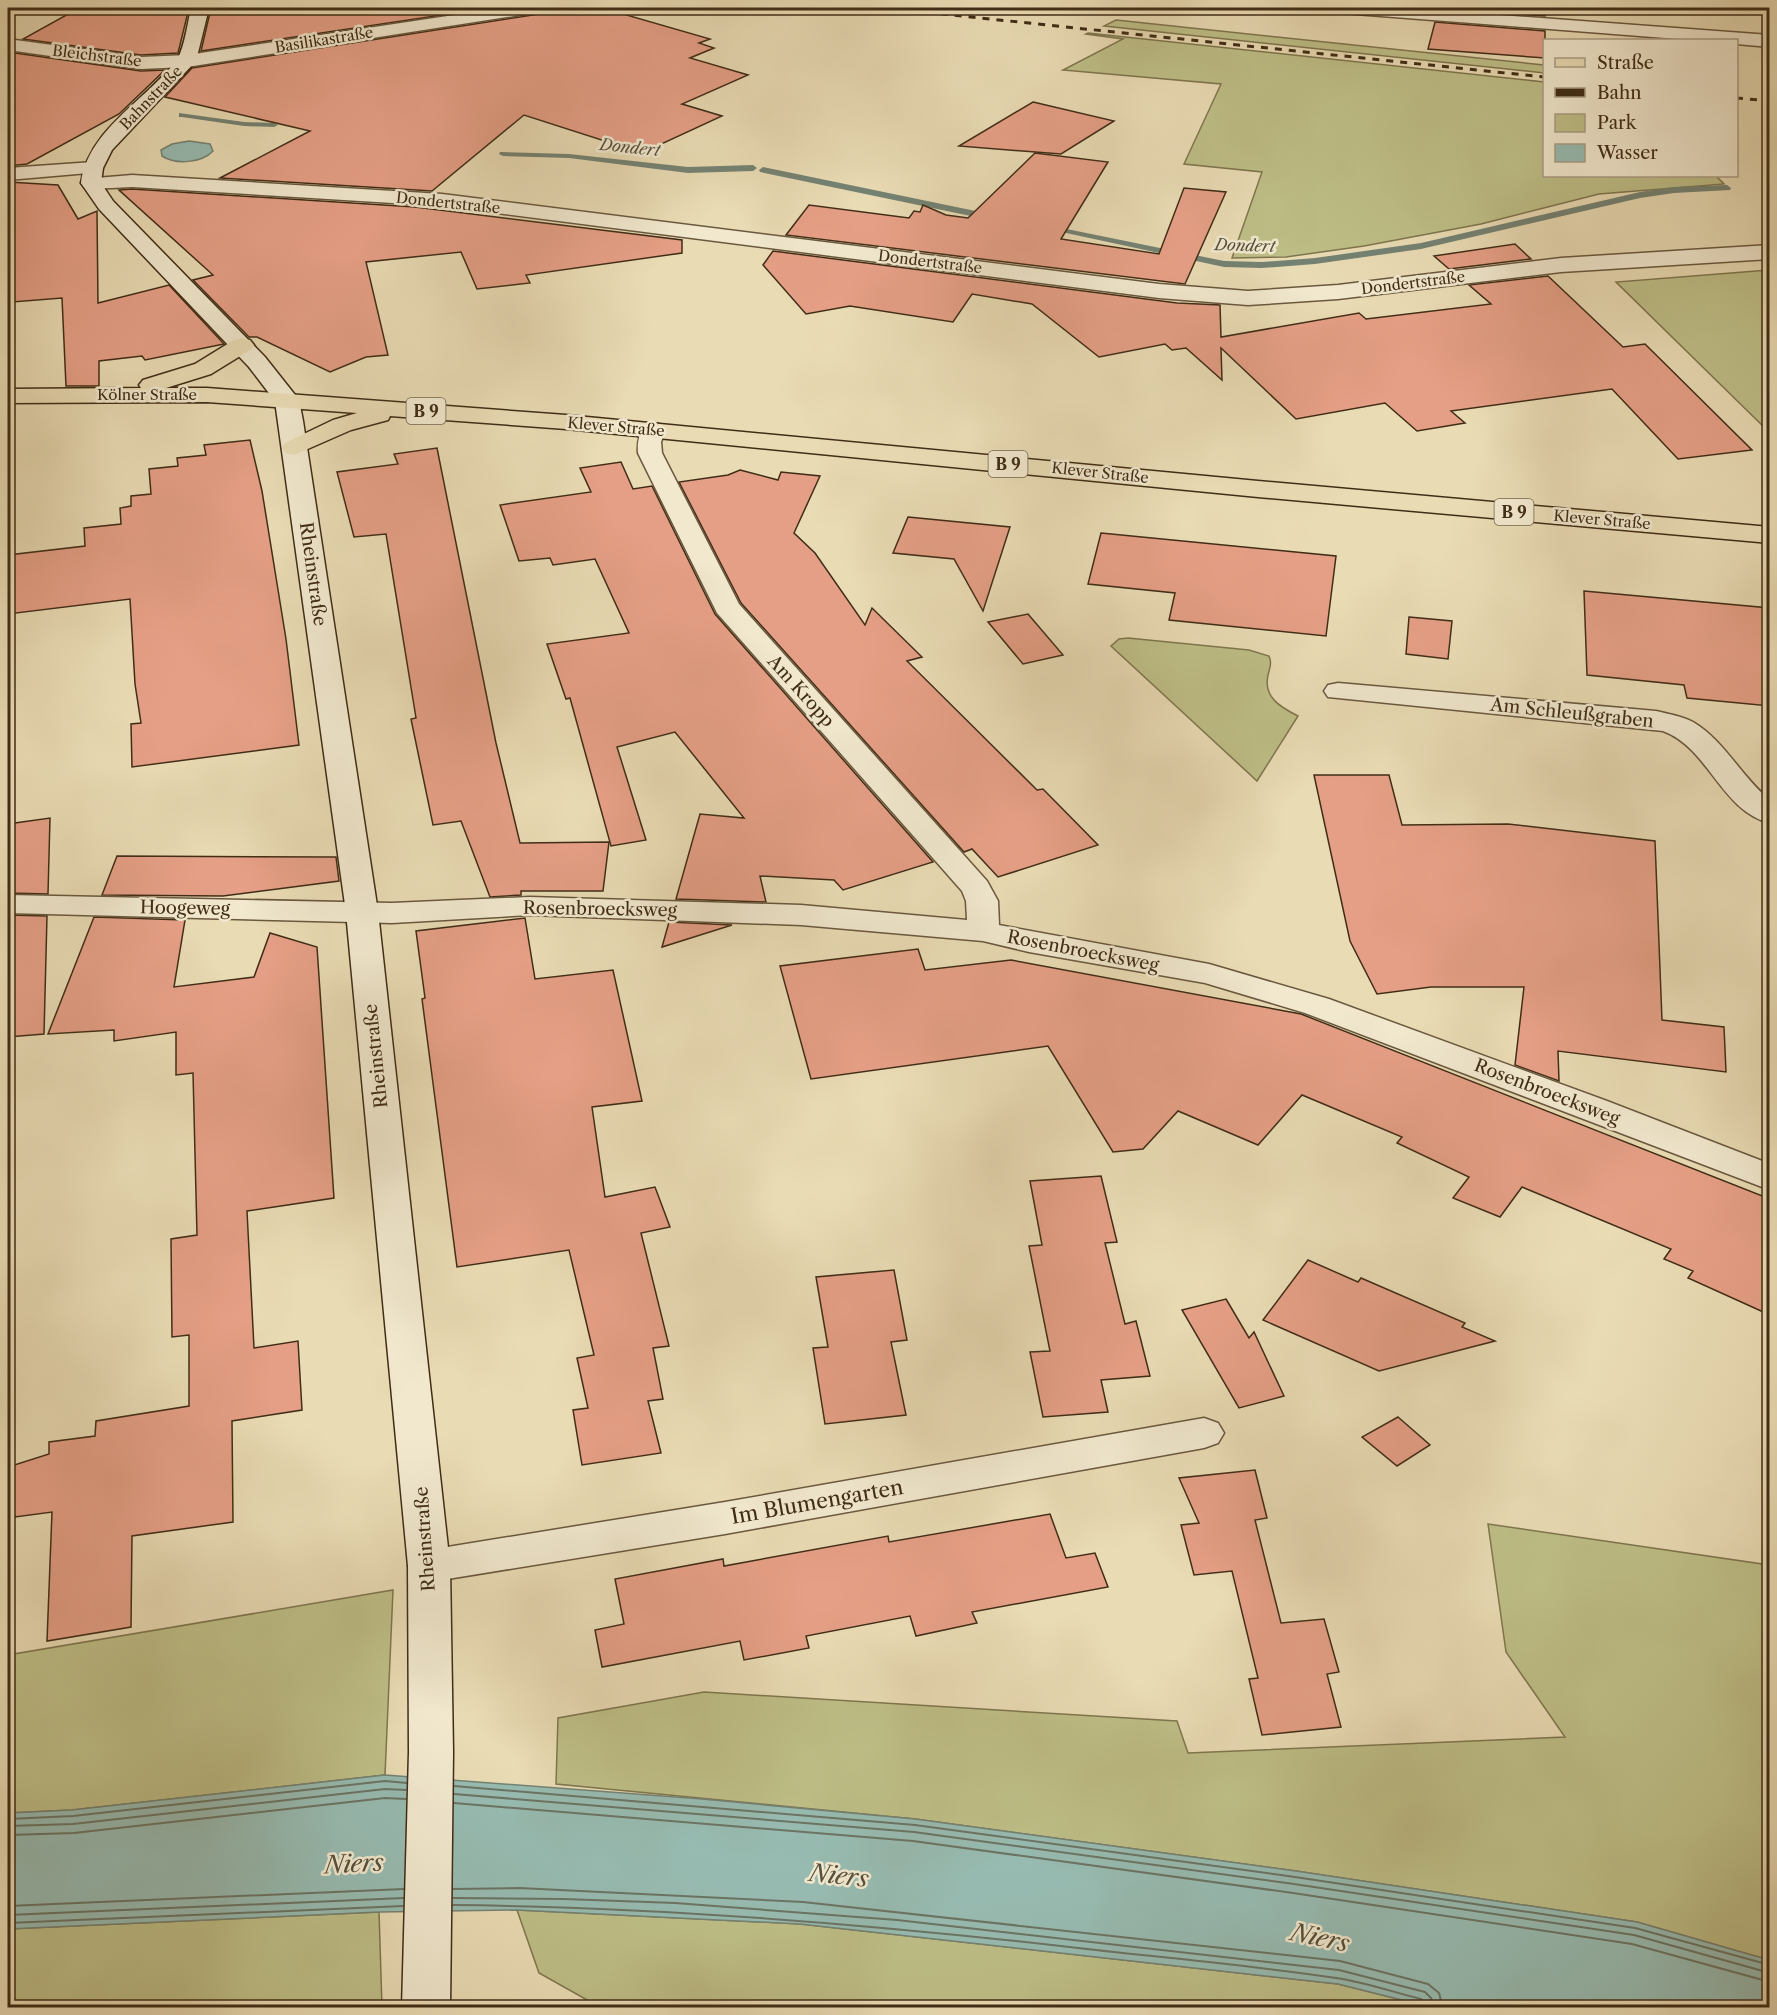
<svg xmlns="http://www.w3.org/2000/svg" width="1777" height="2015" viewBox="0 0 1777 2015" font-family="'Libre Caslon Text',serif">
	<rect width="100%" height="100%" fill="#e9dbb4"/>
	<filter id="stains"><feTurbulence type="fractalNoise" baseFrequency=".00333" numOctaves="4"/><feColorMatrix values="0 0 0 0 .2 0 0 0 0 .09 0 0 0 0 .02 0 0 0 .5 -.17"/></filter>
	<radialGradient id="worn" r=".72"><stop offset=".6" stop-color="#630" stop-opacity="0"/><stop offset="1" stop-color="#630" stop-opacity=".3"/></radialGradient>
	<!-- green -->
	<g fill="#bebe87" stroke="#7f764e" stroke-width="1.5">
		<path d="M1116,20L1544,65V73L1104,26Z"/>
		<path d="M1088,33L1544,82V176H1716L1724,184L1599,194L1481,224L1364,246L1286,257L1232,258L1262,172L1184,164L1221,84L1063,70L1123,39L1086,34Z"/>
		<path d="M1769,270H1770L1769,432L1616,282Z"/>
		<path d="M1128,638L1249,650L1269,656C1272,663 1270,667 1268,675C1263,697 1280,707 1298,716L1257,781L1111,646L1119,639Z"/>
		<path d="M1488,1524L1769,1565V1960L1637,1922L1296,1871L915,1819L556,1784L558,1718L704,1692L1177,1721L1188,1753L1565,1737L1506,1652Z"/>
		<path d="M393,1590L385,1775L72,1810L8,1813V1655Z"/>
		<path d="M517,1910L800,1924L1338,1984L1430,2007H590L589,2001L539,1973Z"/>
		<path d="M379,1912L382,2007H8V1929Z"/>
	</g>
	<!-- water -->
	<g fill="#97bbb1" stroke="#748273" stroke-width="1.5">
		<path d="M189,141L210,144L213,151C202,163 176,165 162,156L161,150L172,144Z"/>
		<path d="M385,1775L702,1799L915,1819L1296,1871L1637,1922L1769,1960V2007H1430L1338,1984L800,1924L517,1910L379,1912L8,1929V1813L72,1810Z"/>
	</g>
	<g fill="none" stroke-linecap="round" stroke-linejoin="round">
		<!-- shore -->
		<g stroke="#6c7464" stroke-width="2">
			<path d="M454,1786L915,1825L1295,1877L1635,1928L1770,1965"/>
			<path d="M454,1794L914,1832L1294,1884L1634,1935L1770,1973"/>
			<path d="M454,1803L913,1841L1293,1893L1632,1944L1770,1982"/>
			<path d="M8,1819L73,1816L385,1781L407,1783"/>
			<path d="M8,1826L73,1824L385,1789L406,1790"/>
			<path d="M8,1835L74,1833L385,1798L406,1799"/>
			<path d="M453,1889L519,1888L803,1902L1340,1961L1428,1984L1439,1993L1443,2008"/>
			<path d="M453,1898L564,1899L675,1903L897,1920L1339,1970L1425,1992L1431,1998L1434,2008"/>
			<path d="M453,1905C662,1907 870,1924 1078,1948C1164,1958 1250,1965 1336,1978C1364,1982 1393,1992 1421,1999L1425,2002L1426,2008"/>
			<path d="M8,1906L404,1889"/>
			<path d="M8,1915L404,1898"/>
			<path d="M8,1923L403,1906"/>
		</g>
		<!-- stream -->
		<g fill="#748273" fill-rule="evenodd">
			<path d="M179,113L244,122L274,123L278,125L274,127L244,126L182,117H179Z"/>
			<path d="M500,152L569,154L688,167L753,165L757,168L753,171L688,173L569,158L503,156L499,154Z"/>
			<path d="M763,167L990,214L994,217L990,220L760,172L759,170Z"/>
			<path d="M1727,185L1731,188L1730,190L1674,193L1640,198L1421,249L1315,264L1262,268L1224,267L1043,228L1047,225L1224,261L1262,262L1315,258L1421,243L1640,192L1674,187Z"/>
		</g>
	</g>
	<!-- building -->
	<g fill="#e59f86" stroke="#402d16" stroke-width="1.5">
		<path d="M79,8H189L178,53L141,55L23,39Z"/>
		<path d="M211,8H489L201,51Z"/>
		<path d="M544,8H623V14L710,39L699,43L714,48L690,58L748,75L682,104L722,116L642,153L524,115L432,191L220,178L310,131L165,97L192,68L539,14Z"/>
		<path d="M1439,8H1545V16Z"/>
		<path d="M1435,22L1545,31V58L1428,49Z"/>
		<path d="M8,52L141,71L165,70L119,114L27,164L8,166Z"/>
		<path d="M1033,102L1114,121L1061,154L959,146Z"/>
		<path d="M1035,153L1108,162L1061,239L1159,254L1184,188L1226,192L1185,284L786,235L809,205L909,218L914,211L920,212L923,205L946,215L968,218Z"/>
		<path d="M8,182L58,185L78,219L97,211L98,303L169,285L224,344L145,360L142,356L99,361V386H66L62,298L12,302V299H8Z"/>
		<path d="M132,189L415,207L682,240V253L526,275L530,283L477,289L461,252L366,262L388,355L366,357L330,372L257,337H249L193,280L213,275L119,190Z"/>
		<path d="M1515,244L1531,259L1449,269L1434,256Z"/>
		<path d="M773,251L1177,303L1220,305L1221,337L1359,313L1366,319L1491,304L1469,285L1548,276L1623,347L1645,344L1752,450L1678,459L1612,389L1451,411L1465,423L1417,431L1385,403L1296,419L1221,348L1222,380L1186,348L1172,350L1165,344L1099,357L1032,304L972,294L953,322L850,306L806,314L763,265Z"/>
		<path d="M250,440L262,491L286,639L299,745L132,767L131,724L141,723L135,684L130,599L8,614V555L85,546L84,528L121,524L120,508L131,506V496L151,494L149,469L178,466L177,458L206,455L204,445Z"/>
		<path d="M437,448L496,743L520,843L609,842L603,891H521V895L490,897L461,821L433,825L411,719L416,718L386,534L354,537L337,472L398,464L394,454Z"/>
		<path d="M621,462L633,489L652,486L715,614L933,862L843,890L834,880L760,876L766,902L676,899L700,814L744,818L675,732L617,747L646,840L611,846L570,698L566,699L547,644L629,633L595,559L553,565L550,558L519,561L500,505L591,492L580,468Z"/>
		<path d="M740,470L778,480L781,472L820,476L794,533L815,553L865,625L872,608L922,657L907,661L1037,790L1043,789L1098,845L998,877L972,849L964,852L741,603L679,482L728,475Z"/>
		<path d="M908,517L1010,527L983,611L954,559L893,553Z"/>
		<path d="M1101,533L1336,556L1326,636L1169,620L1175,593L1088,584Z"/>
		<path d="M1584,591L1770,608V706L1687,698L1684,685L1587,675Z"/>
		<path d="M1028,614L1063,655L1023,664L988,622Z"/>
		<path d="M1409,617L1452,621L1448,659L1406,654Z"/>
		<path d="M1314,775H1389L1402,825L1508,824L1655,841L1662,1020L1724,1027L1726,1072L1558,1051L1559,1081L1515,1065L1524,987H1431L1377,994L1350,941Z"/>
		<path d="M50,818L48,894L8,893V824Z"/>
		<path d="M117,856L336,857L339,881L223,896L102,895Z"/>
		<path d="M8,915L47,916L44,1034L8,1037Z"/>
		<path d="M94,917L185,920L174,987L254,977L270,933L317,947L334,1198L247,1211L254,1348L298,1341L302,1410L232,1421L233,1522L132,1536L131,1627L47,1641L52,1512L15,1517L8,1487V1467L49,1454V1442L95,1436L96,1421L189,1406V1335L172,1337L171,1239L197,1235L193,1073L176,1075V1032L114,1041V1030L48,1034Z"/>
		<path d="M525,918L535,979L613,970L642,1101L592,1107L605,1197L655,1187L670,1227L641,1233L669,1346L653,1348L663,1399L648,1401L661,1453L582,1465L573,1410L588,1408L577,1358L594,1355L569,1250L457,1267L422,999L425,998L416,931Z"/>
		<path d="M669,922L732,925L662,947Z"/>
		<path d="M918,949L925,970L1011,960L1301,1014L1770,1199V1315L1688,1278L1693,1271L1664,1259L1671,1249L1522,1187L1500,1217L1453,1198L1469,1177L1397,1143L1402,1137L1302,1095L1258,1145L1178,1111L1143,1149L1113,1152L1048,1046L811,1079L780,966Z"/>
		<path d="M1101,1176L1117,1242L1105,1243L1125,1324L1136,1321L1150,1376L1101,1380L1108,1412L1043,1417L1030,1352L1050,1351L1029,1246L1042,1245L1030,1181Z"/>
		<path d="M1308,1260L1358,1282L1361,1278L1465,1323L1462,1327L1495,1341L1379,1371L1263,1320Z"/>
		<path d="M894,1270L907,1340L891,1342L906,1415L825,1424L813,1348L828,1347L816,1277Z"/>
		<path d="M1226,1299L1249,1338L1254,1332L1284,1396L1239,1408L1182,1310Z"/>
		<path d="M1398,1417L1430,1445L1397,1466L1362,1437Z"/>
		<path d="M1255,1470L1267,1518L1255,1520L1281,1623L1324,1619L1339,1672L1327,1674L1341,1727L1262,1735L1249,1679L1258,1678L1232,1571L1194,1575L1181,1525L1199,1523L1179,1478Z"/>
		<path d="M1050,1514L1066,1558L1095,1553L1108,1587L972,1612L977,1623L916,1636L910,1616L806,1636L809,1648L744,1660L740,1641L602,1667L595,1630L624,1624L615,1579L723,1559L724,1566L888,1536L889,1542Z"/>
	</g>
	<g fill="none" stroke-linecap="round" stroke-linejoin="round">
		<!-- street casing -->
		<g stroke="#6a583e" stroke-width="3">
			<g id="street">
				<path d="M501,8H542L539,12L533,13L187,67L141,69L8,50V39L141,57L187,55Z"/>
				<path d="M1333,8H1406L1770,35V47L1736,44V40H1691L1342,13L1336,12Z"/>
				<path d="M93,162L100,164L103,168L100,172L8,180V168Z"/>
				<path d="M132,175L442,194L1159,284L1248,291L1338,285L1561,258L1770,245V259L1561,272L1338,299L1248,305L1159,298L442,206L132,187L91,189L84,187L81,183L84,179Z"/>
				<path d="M654,423L663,425L666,430L661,442L662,453L739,604L987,881L998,901L999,925L1209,964L1329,999L1607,1101L1770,1164V1190L1305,1013L1205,983L1029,952L983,941L801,925L530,915L392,923L8,913V895L392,903L530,897L801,905L967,920L966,901L962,891L717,613L638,453C637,442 639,434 645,425Z"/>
				<path d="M1338,683L1656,711C1668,714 1682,716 1693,722C1725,741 1741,777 1770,800V823C1721,811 1709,748 1663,731L1328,697L1324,691L1328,685Z"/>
				<path d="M1204,1418L1218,1423L1224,1433L1218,1443L1204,1448L725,1534L429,1582L414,1577L408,1566L414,1555L429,1550L725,1502Z"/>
			</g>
		</g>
		<!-- secondary casing -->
		<g stroke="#402d16" stroke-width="3">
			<path id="secondary" d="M191,8H209L196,61L112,150L103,168L101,183L113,201L265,357L299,400L303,421L378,912L450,1566L453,1752L450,2008H402L409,1752L408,1566L346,912L275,401L249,367L99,209L81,183C88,130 145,101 176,61C184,51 188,21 191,8Z"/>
		</g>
		<!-- primary casing -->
		<g stroke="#402d16" stroke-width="3">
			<path id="primary" d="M242,338L250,340L254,345L250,350L211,374L166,388H207L566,415L1258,481L1770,527V543L1258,497L566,429L390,416L388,420L351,430L294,455L285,453L282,448L285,443L333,420L357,413L207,402L8,403V389L141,388L139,385L143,380L195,364L234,340Z"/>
		</g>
		<!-- street -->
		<use href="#street" fill="#f1e8ce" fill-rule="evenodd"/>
		<!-- secondary -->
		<use href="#secondary" fill="#f1e8ce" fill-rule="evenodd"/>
		<!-- primary -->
		<use href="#primary" fill="#e9dbb4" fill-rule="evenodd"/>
		<!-- rail -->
		<g stroke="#402d16" stroke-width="3" stroke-dasharray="7 7" stroke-linecap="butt">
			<path d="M885,8L1544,77"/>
			<path d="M1736,98L1770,101"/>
		</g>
	</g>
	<g text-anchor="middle" stroke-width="5" stroke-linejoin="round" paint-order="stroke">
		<!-- far-street labels -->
		<g font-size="15" fill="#402d16" stroke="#f1e8ce">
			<text transform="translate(324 40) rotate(-9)" y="5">Basilikastraße</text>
			<text transform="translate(97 56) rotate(7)" y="5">Bleichstraße</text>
			<text transform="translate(151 98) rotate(-46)" y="5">Bahnstraße</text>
			<text transform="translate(448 203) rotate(6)" y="5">Dondertstraße</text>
			<text transform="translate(930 262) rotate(7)" y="5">Dondertstraße</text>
			<text transform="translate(1413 283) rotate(-7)" y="5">Dondertstraße</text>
			<text x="147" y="400">Kölner Straße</text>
			<text transform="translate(616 427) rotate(5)" y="5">Klever Straße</text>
			<text transform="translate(1100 473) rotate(6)" y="5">Klever Straße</text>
			<text transform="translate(1602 520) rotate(5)" y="5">Klever Straße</text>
		</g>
		<!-- far-water labels -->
		<g font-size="16" font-style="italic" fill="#56503d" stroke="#f1e8ce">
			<text transform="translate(630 147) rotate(6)" y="6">Dondert</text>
			<text transform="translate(1245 245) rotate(2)" y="6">Dondert</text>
		</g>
		<!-- shield labels -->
		<g fill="#f1e8ce" stroke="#75654d" stroke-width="1.5">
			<rect x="406.5" y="398" width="39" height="26" rx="4.5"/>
			<rect x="988.5" y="451" width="39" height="26" rx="4.5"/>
			<rect x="1494.5" y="499" width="39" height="26" rx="4.5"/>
		</g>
		<g font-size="16" font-weight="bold" fill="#402d16">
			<text x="426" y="417">B 9</text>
			<text x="1008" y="470">B 9</text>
			<text x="1514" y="518">B 9</text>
		</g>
		<!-- street labels -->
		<g font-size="18" fill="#402d16" stroke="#f1e8ce">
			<text transform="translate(313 574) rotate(82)" y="6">Rheinstraße</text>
			<text transform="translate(801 691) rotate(48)" y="6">Am Kropp</text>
			<text transform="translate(1572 713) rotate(6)" y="6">Am Schleußgraben</text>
			<text transform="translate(185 908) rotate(1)" y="6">Hoogeweg</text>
			<text transform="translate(600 909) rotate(1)" y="6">Rosenbroecksweg</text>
			<text transform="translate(1083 951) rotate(11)" y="6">Rosenbroecksweg</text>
			<text transform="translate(376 1056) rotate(-96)" y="6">Rheinstraße</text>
			<text transform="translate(1547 1092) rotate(21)" y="6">Rosenbroecksweg</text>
			<text transform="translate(425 1539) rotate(-94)" y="6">Rheinstraße</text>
		</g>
		<!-- near-street labels -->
		<g font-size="21" fill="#402d16" stroke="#f1e8ce">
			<text transform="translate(817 1502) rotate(-10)" y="7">Im Blumengarten</text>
		</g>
		<!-- near-water labels -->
		<g font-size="24" font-style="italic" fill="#56503d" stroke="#f1e8ce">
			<text transform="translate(354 1864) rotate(-3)" y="8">Niers</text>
			<text transform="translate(839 1876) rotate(6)" y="8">Niers</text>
			<text transform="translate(1320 1938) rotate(12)" y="8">Niers</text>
		</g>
	</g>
	<!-- margin -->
	<rect width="1777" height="2015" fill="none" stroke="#e9dbb4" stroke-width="30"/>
	<rect x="9" y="9" width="1759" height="1997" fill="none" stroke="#402d16" stroke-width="3"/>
	<rect x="15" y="15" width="1747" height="1985" fill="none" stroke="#402d16" stroke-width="1.5"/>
	<!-- legend -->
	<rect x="1543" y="39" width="195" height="138" fill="#f1e8ce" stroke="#aa9d84" stroke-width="1.5"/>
	<rect x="1555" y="58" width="30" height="9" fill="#e9dbb4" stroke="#aa9d84" stroke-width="1.5"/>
	<text x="1597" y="69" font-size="18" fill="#402d16">Straße</text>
	<rect x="1555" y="88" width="30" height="9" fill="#402d16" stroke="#aa9d84" stroke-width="1.5"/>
	<text x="1597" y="99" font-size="18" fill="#402d16">Bahn</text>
	<rect x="1555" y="114" width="30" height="18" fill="#bebe87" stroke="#aa9d84" stroke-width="1.5"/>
	<text x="1597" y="129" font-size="18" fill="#402d16">Park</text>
	<rect x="1555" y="144" width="30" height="18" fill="#97bbb1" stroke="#aa9d84" stroke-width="1.5"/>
	<text x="1597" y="159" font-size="18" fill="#402d16">Wasser</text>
	<rect width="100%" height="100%" filter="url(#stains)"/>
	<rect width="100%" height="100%" fill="url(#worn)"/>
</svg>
